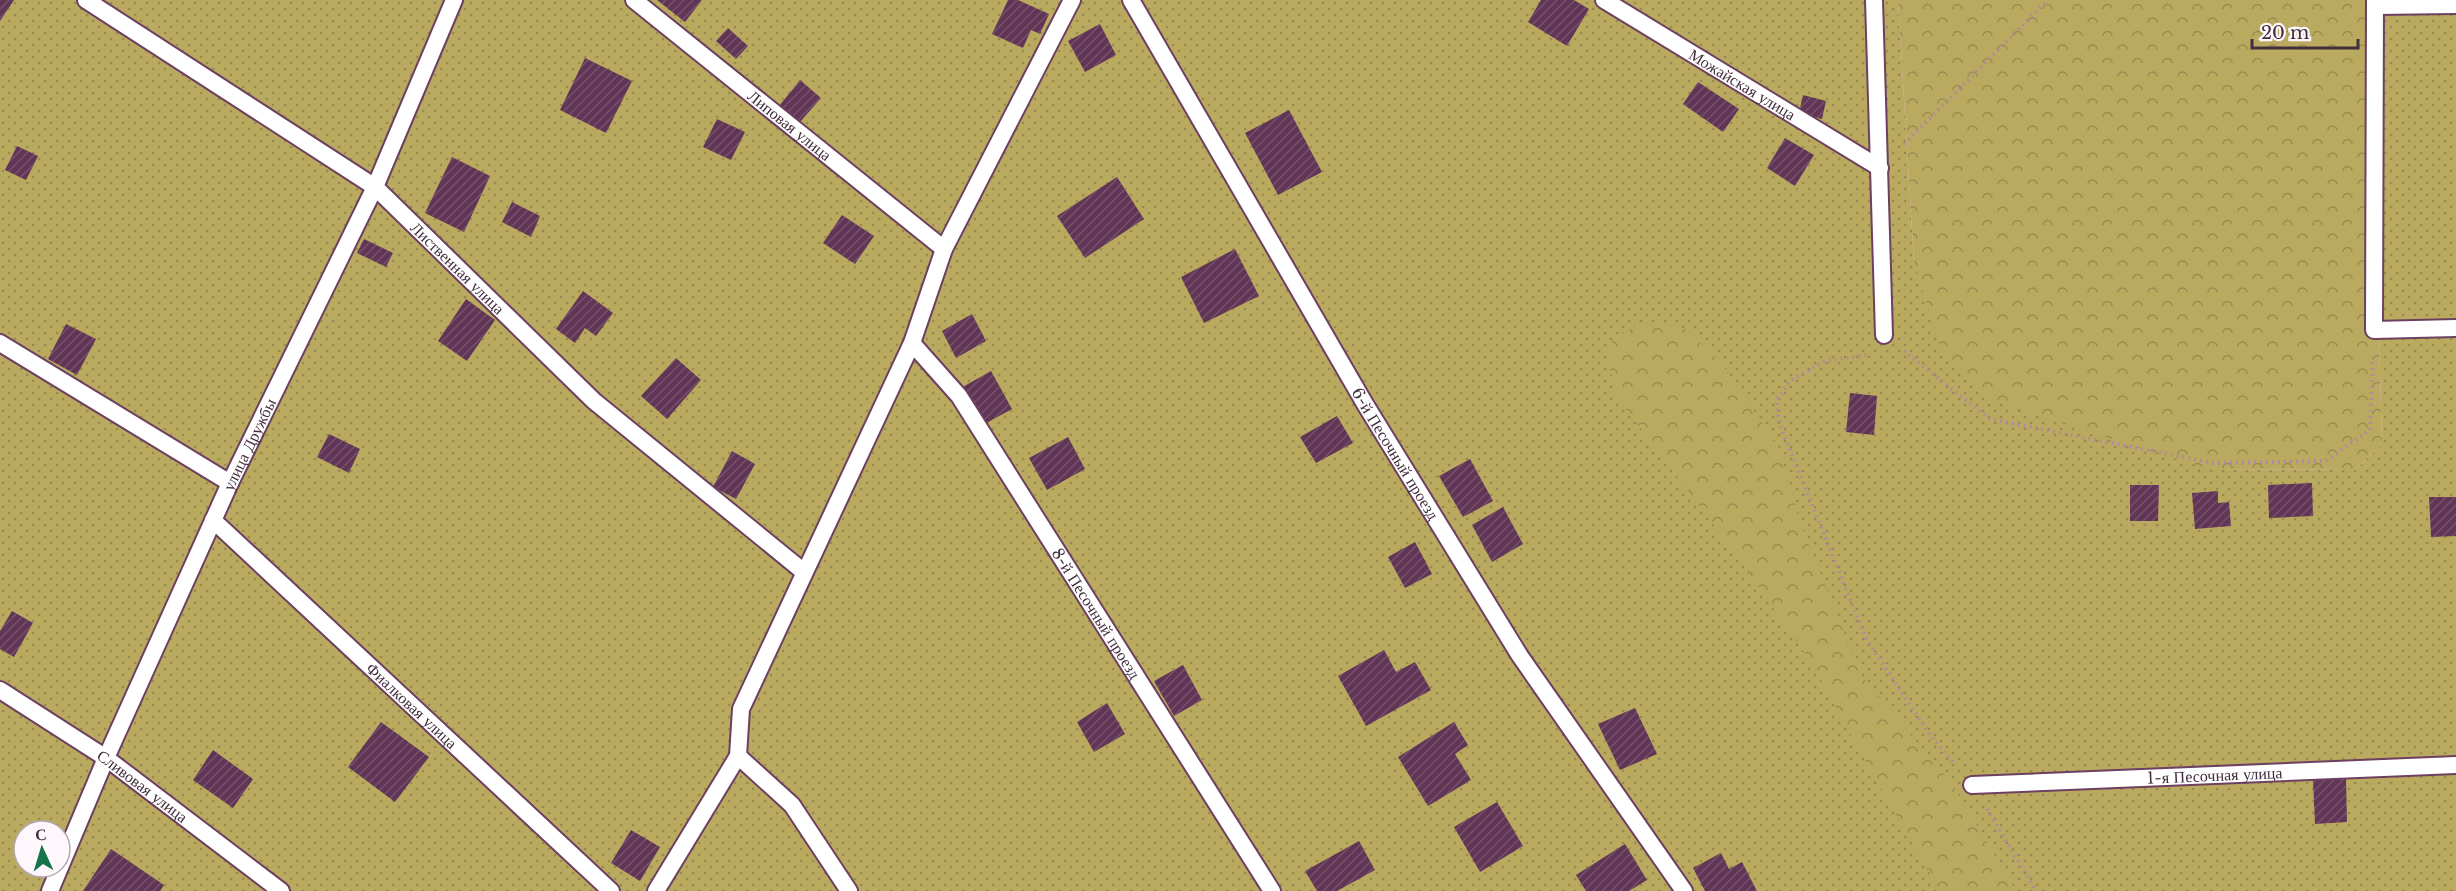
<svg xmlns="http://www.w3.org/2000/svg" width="2456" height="891" viewBox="0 0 2456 891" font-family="'Libre Baskerville',serif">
	<defs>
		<pattern id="grass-dots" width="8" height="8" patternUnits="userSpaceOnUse" patternTransform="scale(1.5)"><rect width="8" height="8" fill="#baaa5f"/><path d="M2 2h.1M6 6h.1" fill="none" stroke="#998b50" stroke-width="1.8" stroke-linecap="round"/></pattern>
		<pattern id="forest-crowns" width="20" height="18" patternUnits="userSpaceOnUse" patternTransform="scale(1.5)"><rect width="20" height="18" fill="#baaa5f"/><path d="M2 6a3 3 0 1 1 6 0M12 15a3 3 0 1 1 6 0" fill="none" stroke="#998b50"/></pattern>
		<pattern id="building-hatch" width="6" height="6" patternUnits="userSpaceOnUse" patternTransform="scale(1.5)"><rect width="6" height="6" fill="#613555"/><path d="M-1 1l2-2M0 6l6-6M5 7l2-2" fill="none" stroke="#75516b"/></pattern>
	</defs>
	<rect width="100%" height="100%" fill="#fcc6eb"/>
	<!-- grass -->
	<path fill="url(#grass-dots)" fill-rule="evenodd" d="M0,0H1898L1914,263L2208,469L2355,470L2382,444L2370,0H2456V891H0ZM24,831H60V867H24Z"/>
	<!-- forest -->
	<g fill="url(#forest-crowns)">
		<path d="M1898,0H2370L2382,444L2355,470L2208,469L1991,401L1940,346L1914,263Z"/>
		<path d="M1645,322L1686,329L1722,364L1779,448L1800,523L1862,676L1954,787L2016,891H1940L1875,779L1811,662L1726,541L1617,397L1607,359L1614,336Z"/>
	</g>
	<!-- building -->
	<g fill="url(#building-hatch)">
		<path d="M0,0H14L0,21Z"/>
		<path d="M657,0H702L685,22Z"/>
		<path d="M1008,0H1018L1049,14L1040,34L1031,30L1023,48L992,34Z"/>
		<path d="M1541,0H1574L1589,9L1567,46L1528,22Z"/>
		<path d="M1100,24L1116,55L1085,72L1068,41Z"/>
		<path d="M728,28L748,46L736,59L716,41Z"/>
		<path d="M585,58L632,81L606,133L560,110Z"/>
		<path d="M800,80L821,98L800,122L780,105Z"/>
		<path d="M1698,82L1739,109L1723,132L1683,104Z"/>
		<path d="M1803,95L1826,101L1822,119L1799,113Z"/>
		<path d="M1289,110L1322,172L1278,195L1245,133Z"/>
		<path d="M717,119L745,132L731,160L703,147Z"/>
		<path d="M1785,138L1814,155L1795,186L1767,168Z"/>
		<path d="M17,146L38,156L26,180L5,170Z"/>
		<path d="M452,157L490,176L464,232L425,213Z"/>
		<path d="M1117,177L1144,219L1085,258L1057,216Z"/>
		<path d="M512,202L540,216L531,237L502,222Z"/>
		<path d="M842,215L874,236L855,264L823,243Z"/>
		<path d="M364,239L393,253L386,267L357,253Z"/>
		<path d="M1235,249L1259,296L1204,323L1181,277Z"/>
		<path d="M583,291L613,313L596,336L585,328L575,343L556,329Z"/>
		<path d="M466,299L495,320L467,361L438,341Z"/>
		<path d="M972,314L986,341L956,358L942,331Z"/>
		<path d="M66,324L96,339L77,375L48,359Z"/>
		<path d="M676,358L701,380L667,419L641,396Z"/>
		<path d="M991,371L1012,409L981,426L961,388Z"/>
		<path d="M1850,393L1877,396L1874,435L1846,432Z"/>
		<path d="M1337,416L1353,443L1316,463L1300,437Z"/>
		<path d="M329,434L360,449L349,473L317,457Z"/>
		<path d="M1068,437L1085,469L1047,490L1029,458Z"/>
		<path d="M732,451L755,464L736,499L713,487Z"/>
		<path d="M1470,459L1493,501L1463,517L1439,476Z"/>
		<path d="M2312,483L2313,516L2269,518L2268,485Z"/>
		<path d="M2130,485H2159L2158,521H2130Z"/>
		<path d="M2218,491V503L2229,502L2231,526L2195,529L2192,493Z"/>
		<path d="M2429,497H2456V536L2431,537Z"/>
		<path d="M1503,507L1523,544L1492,562L1472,525Z"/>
		<path d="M1415,542L1432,574L1405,588L1388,557Z"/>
		<path d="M12,611L33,623L14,657L0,649V631Z"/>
		<path d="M1384,650L1396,672L1415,662L1431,690L1366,726L1338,676Z"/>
		<path d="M1183,665L1202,700L1174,716L1154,681Z"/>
		<path d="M1107,703L1125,734L1094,752L1077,722Z"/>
		<path d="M1635,708L1657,754L1620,770L1598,724Z"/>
		<path d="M381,722L429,757L395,802L348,767Z"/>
		<path d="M1454,722L1468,745L1455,754L1471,780L1428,806L1398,757Z"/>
		<path d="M213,750L253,779L233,808L193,780Z"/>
		<path d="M2346,779L2347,822L2315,824L2313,780Z"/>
		<path d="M1497,802L1523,846L1480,872L1454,827Z"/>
		<path d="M631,830L660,847L640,881L611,863Z"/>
		<path d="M1359,841L1375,870L1337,891H1317L1305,871Z"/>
		<path d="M1625,844L1647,880L1629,891H1586L1576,875Z"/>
		<path d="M111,849L164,885L160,891H83Z"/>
		<path d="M1721,853L1729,869L1742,862L1757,891H1705L1693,868Z"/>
	</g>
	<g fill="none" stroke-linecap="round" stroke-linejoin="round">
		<!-- service casing -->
		<g stroke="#6d4061" stroke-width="20">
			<g id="service">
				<path id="s1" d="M86,0L375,187L594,401L804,572"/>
				<path id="s2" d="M634,0L944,249"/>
				<path id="s3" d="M1131,0L1365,404L1520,656L1684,891"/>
				<path id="s4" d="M1604,0L1880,168"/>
				<path d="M1874,0L1884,335"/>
				<path d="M2375,0L2374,330L2456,328"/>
				<path d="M2375,6L2456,5"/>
				<path d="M0,343L230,483"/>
				<path id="s5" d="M912,343L959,396L1272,891"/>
				<path id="s6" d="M213,520L611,891"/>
				<path id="s7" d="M0,690L106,758L281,891"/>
				<path d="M738,756L792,805L849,891"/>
				<path id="s8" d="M1972,785L2456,765"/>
				<path id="s9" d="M50,891L106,758L230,483L375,187L454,0"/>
				<path d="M656,891L738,756L741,709L912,343L944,249L1072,0"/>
			</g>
		</g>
		<!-- path -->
		<g stroke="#af86a2" stroke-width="4" stroke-dasharray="1.5 4.5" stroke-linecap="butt">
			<path d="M1904,144L2048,0"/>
			<path d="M1904,351L1990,419L2213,463L2325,461L2370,430L2373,357"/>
			<path d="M1866,355L1825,361L1791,380L1777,399L1778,420L1866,639L1933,739L1955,765"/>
			<path d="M1987,809L2036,891"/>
		</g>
		<!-- service -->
		<use href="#service" stroke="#fff" stroke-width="16"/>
	</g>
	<g text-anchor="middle" stroke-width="6" stroke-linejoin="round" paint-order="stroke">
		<!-- street labels -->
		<g font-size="16" fill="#432e3d" stroke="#fef8fc">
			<text dy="6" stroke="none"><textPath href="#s4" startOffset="162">Можайская улица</textPath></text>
			<text dy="6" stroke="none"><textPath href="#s2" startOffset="200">Липовая улица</textPath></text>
			<text dy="6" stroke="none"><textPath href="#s1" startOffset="460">Лиственная улица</textPath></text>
			<text dy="6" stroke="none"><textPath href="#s9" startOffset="489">улица Дружбы</textPath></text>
			<text dy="6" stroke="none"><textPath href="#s3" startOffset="525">6-й Песочный проезд</textPath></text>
			<text dy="6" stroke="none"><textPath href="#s5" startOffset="328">8-й Песочный проезд</textPath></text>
			<text dy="6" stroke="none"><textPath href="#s6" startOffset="272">Фиалковая улица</textPath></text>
			<text dy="6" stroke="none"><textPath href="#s8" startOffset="243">1-я Песочная улица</textPath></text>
			<text dy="6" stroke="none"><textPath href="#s7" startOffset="172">Сливовая улица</textPath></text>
		</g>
	</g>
	<!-- north arrow -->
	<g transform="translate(42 849) rotate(356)"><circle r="28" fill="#fef8fc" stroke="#b3a7b0" stroke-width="1.5"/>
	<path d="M0-4.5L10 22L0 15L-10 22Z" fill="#17744a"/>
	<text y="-9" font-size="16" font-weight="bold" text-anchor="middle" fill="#432e3d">С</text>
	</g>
	<!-- scale -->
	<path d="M2252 39v9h106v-9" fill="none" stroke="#432e3d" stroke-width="3"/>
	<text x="2261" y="39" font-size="18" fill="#432e3d" stroke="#fef8fc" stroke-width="4.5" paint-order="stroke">20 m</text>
</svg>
